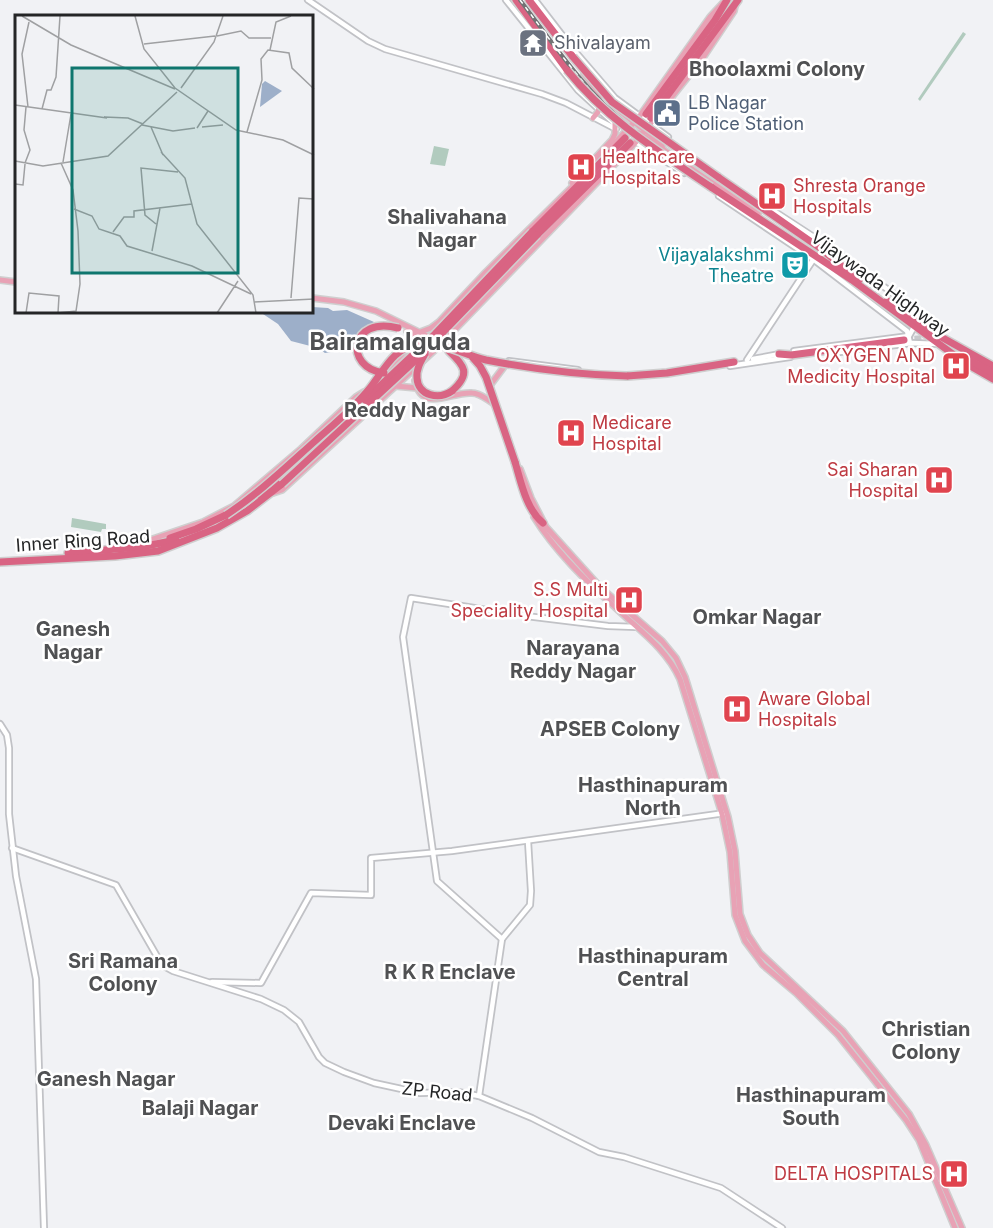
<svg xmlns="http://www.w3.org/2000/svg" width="993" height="1228" viewBox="0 0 993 1228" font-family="Inter,sans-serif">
	<rect width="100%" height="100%" fill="#f1f2f5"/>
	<!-- green -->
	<g fill="#b1cbbe">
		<path d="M963,32L966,34L920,101L918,99Z"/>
		<path d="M434,146L449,149L445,166L430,164Z"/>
		<path d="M72,518L106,524V529H102L101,532L71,527Z"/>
	</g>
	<!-- water -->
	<path fill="#9dafc9" d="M312,307L328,308L333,311L347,310L374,322L352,349L325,353L318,348L291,341L278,324L260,312H312Z"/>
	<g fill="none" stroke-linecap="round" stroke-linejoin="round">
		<!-- highway-tunnel -->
		<path stroke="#c8c9cc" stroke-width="7" stroke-dasharray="7 3.5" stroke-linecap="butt" d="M904,340L931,338"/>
		<!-- secondary casing -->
		<g stroke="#c1c2c6" stroke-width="8">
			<g id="secondary">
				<path d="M308,0L368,41L385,49L542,94L566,103L616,129"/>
				<path d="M506,0L578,90L615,124"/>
				<path d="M535,0L572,48L615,98L668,137"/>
				<path d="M636,142L684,173"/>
				<path d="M719,196L813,259L907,331L910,343"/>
				<path d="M763,204L826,245L937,325L934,333"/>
				<path d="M794,351L909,336L914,327"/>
				<path d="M840,352L912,343L939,344"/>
				<path d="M753,359L780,354"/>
				<path d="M747,360L815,257"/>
				<path d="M509,361L578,370"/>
				<path d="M730,366L790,357"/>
				<path d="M0,724L7,735L9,748V814L16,876L36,979L44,1228"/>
				<path d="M12,848L116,885L162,965L173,971L261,999L284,1010L299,1022L319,1057L325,1063L344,1072L374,1083L420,1093L458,1092L479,1096L532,1118L599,1152L624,1157L721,1188L782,1228"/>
				<path d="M502,939L437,881L403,637L411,598L526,616L608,626L636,627"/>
				<path d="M212,982L261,983L311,893L371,895V858L452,851L725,813"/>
				<path d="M479,1096L502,939L530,905L531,891L528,841"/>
			</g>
		</g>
		<!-- primary casing -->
		<g stroke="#cfcfcf" stroke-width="8">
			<g id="primary">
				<path d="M584,74L601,95"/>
				<path d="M612,105L661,143L663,149"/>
				<path d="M593,118L598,112L600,103"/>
				<path d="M639,133L758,214"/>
				<path d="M611,147L639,117L710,17L723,3"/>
				<path d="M572,183L612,140L615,134V117"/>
				<path d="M0,280L16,282"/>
				<path d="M312,298L344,302L376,311L433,339"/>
				<path d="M407,331L428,342"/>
				<path d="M418,333L431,328L439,322L486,272L575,184"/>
				<path d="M452,333V338L456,347"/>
				<path d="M382,376L418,337"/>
				<path d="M415,381C423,414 451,391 472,393C480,393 486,399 493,403"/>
				<path d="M491,384L506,364"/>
				<path d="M395,386L417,388"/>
				<path d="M520,469L531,498L546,527L600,587L662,641L676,658L685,677L728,817L735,851L740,914L748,935L760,953L843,1031L909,1114L926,1145L962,1228"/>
				<path d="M273,493L282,490L438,347L636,142L702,59L734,11L735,6"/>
				<path d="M534,517C555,551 586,581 615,607C639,630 666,648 680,679L722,814L730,852L735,915L745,941L763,965L796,993L838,1035L906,1120L919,1140L955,1228"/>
				<path d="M116,547L147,541L203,522L234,506L301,449L356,397L364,392"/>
			</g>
		</g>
		<!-- highway casing -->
		<g stroke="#cfcfcf" stroke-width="10">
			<g id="highway">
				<path d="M516,0L567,70"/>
				<path d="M529,0L573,57"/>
				<path d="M646,114L715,20L727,0"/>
				<path d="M651,118L738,0"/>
				<path d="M718,177L820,248L859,280"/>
				<path d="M711,187L852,280L965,363L993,379"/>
				<path d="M532,232L625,138"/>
				<path d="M537,235L630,143"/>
				<path d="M887,301L934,333L993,366"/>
				<path d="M449,351C465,366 471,374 452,391"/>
				<path d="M779,354L791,355L904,340"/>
				<path d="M962,356L993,373"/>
				<path d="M627,376L667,373L734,362"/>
				<path d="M515,462C521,482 526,509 543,523"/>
				<path d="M260,496L279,479"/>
				<path d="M170,538L196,529L226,515"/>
				<path d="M68,553L141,547L176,540"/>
				<path d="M0,562L115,556L158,551L217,528L247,511L282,484"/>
			</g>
		</g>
		<!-- secondary -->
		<use href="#secondary" stroke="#fff" stroke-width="4.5"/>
		<!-- primary -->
		<use href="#primary" stroke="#e8a2b5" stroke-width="5"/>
		<!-- highway -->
		<use href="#highway" stroke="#d96483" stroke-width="7"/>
		<!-- rail casing -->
		<g stroke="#727375" stroke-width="4">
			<path id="rail" d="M520,0C553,43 583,89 626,124"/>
		</g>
		<!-- rail -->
		<use href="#rail" stroke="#fff" stroke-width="1.5" stroke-dasharray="4.5" stroke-linecap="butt"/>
		<!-- highway-bridge casing -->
		<g stroke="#cfcfcf" stroke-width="10" stroke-linecap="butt">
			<g id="highway-bridge">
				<path d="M573,57L612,102L718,177"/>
				<path d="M567,70C606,119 659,152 711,187"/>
				<path d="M425,354C421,361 416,369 417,378C418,396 439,400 452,391"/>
				<path d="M473,358L480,366L486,377L515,462"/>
				<path d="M384,373C343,368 350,315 398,328"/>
				<path d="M365,400L435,334L532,232"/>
				<path d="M282,484L418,358L537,235"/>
				<path d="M226,515C258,494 285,468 314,442C333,425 354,408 370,388C384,370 394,347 419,344C442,341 464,355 486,360C532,369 580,375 627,376"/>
			</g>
		</g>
		<!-- highway-bridge -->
		<use href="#highway-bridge" stroke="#d96483" stroke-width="7"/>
	</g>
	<!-- icons -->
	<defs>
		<g id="temple-square" transform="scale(1.5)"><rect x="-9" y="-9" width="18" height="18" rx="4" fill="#6b7280" stroke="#fff"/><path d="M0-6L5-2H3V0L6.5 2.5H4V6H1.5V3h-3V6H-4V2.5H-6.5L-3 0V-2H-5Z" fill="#fff"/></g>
		<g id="civic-square" transform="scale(1.5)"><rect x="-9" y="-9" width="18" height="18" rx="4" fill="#5c6f8a" stroke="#fff"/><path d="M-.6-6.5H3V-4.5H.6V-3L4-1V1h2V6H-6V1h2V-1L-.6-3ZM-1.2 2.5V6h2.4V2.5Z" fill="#fff"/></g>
		<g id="hospital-square" transform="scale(1.5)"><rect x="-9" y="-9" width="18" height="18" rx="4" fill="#e0444e" stroke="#fff"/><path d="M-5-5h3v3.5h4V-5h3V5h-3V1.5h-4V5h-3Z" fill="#fff"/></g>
		<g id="theatre-square" transform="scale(1.5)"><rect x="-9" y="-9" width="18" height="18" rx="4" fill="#0f9aa8" stroke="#fff"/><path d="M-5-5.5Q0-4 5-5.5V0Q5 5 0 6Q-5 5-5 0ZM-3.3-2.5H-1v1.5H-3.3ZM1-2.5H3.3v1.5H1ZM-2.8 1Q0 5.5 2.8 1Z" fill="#fff"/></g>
	</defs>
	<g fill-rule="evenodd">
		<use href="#temple-square" x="533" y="43"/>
		<use href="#civic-square" x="667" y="113"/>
		<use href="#hospital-square" x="581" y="167"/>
		<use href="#hospital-square" x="772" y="196"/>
		<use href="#theatre-square" x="795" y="265"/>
		<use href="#hospital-square" x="956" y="366"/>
		<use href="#hospital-square" x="571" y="433"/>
		<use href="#hospital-square" x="939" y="480"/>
		<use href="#hospital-square" x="629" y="600"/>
		<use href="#hospital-square" x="737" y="709"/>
		<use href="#hospital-square" x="954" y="1174"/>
	</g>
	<g text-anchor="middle" stroke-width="5" stroke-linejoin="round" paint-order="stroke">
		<!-- worship labels -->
		<g font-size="18" fill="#5b616d" stroke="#fff" text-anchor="start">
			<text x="554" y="49">Shivalayam</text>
		</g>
		<!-- service labels -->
		<g font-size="18" fill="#4e5e75" stroke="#fff" text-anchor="start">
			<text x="688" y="109">LB Nagar<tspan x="688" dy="21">Police Station</tspan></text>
		</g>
		<!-- health labels -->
		<g font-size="18" fill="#be3a42" stroke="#fff" text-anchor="start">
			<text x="602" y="163">Healthcare<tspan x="602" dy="21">Hospitals</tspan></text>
			<text x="793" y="192">Shresta Orange<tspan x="793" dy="21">Hospitals</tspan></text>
			<text x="935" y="362" text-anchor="end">OXYGEN AND<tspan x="935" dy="21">Medicity Hospital</tspan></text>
			<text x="592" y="429">Medicare<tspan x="592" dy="21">Hospital</tspan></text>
			<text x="918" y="476" text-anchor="end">Sai Sharan<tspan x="918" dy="21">Hospital</tspan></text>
			<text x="608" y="596" text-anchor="end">S.S Multi<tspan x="608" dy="21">Speciality Hospital</tspan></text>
			<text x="758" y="705">Aware Global<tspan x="758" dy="21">Hospitals</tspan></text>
			<text x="933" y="1180" text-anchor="end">DELTA HOSPITALS</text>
		</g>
		<!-- culture labels -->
		<g font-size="18" fill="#0d838f" stroke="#fff" text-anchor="end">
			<text x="774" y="261">Vijayalakshmi<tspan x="774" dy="21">Theatre</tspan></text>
		</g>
		<!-- street labels -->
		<g font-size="18" fill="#242526" stroke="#fff">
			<text transform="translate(880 284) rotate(36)" y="6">Vijaywada Highway</text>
			<text transform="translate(83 541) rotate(-4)" y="6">Inner Ring Road</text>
			<text transform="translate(437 1092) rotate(6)" y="6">ZP Road</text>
		</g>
		<!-- neighbourhood labels -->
		<g font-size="20" font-weight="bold" fill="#505153" stroke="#fff">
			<text x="777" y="76">Bhoolaxmi Colony</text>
			<text x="447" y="224">Shalivahana<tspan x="447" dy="23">Nagar</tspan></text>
			<text x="407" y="417">Reddy Nagar</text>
			<text x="757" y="624">Omkar Nagar</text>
			<text x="73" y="636">Ganesh<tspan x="73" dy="23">Nagar</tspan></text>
			<text x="573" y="655">Narayana<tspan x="573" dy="23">Reddy Nagar</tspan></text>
			<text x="610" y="736">APSEB Colony</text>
			<text x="653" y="792">Hasthinapuram<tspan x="653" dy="23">North</tspan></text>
			<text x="653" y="963">Hasthinapuram<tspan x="653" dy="23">Central</tspan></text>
			<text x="123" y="968">Sri Ramana<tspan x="123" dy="23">Colony</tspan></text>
			<text x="450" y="979">R K R Enclave</text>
			<text x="926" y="1036">Christian<tspan x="926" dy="23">Colony</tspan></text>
			<text x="106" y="1086">Ganesh Nagar</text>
			<text x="811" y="1102">Hasthinapuram<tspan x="811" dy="23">South</tspan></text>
			<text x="200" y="1115">Balaji Nagar</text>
			<text x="402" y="1130">Devaki Enclave</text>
		</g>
		<!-- district labels -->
		<g font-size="24" font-weight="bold" fill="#505153" stroke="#fff">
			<text x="390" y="350">Bairamalguda</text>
		</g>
	</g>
	<!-- overview -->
	<g transform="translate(15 15)">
		<rect width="298" height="298" fill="#f1f2f5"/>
		<path d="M250,66L267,76L245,92L247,69Z" fill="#9dafc9"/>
		<path fill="none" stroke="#9fa0a2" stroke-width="1.5" d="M7,1L56,30L160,74M120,1L129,34L160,73L221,115L268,125L299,140M202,21L226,16L234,23H256M129,29L200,21M255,35L261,7L276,1M166,73L199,27L208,1M0,90L92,103M13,92L7,39L14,7M27,94L32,75H36L41,62L45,1M89,102L113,103L128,109M127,110L158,116L180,113M136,112L148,140M187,112L208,110M182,113L193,96M232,117L247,65L246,44L253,35L274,38L277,53L299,74M146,137L170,163L182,209L238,280L241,298M0,146L28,151L93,141L162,77M48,147L56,99M10,148L15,135L9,115L11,92M0,169L8,170L10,149M59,194L77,201L84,214L105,221L112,231L177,251L236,279M141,209L130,200L126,153L163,157M98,217L109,202H119V196L177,189M137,236L145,193M276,283L284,183L299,184M239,287L299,284M11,298L14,278L44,281L43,298L61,296L65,269L63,216L58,175L46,148M202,298L223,266"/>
		<path fill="#0f766e" fill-opacity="0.15" stroke="#0f766e" stroke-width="3" d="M57,53H223V258H57Z"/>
		<rect width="298" height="298" fill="none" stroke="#242526" stroke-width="3"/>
	</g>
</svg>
